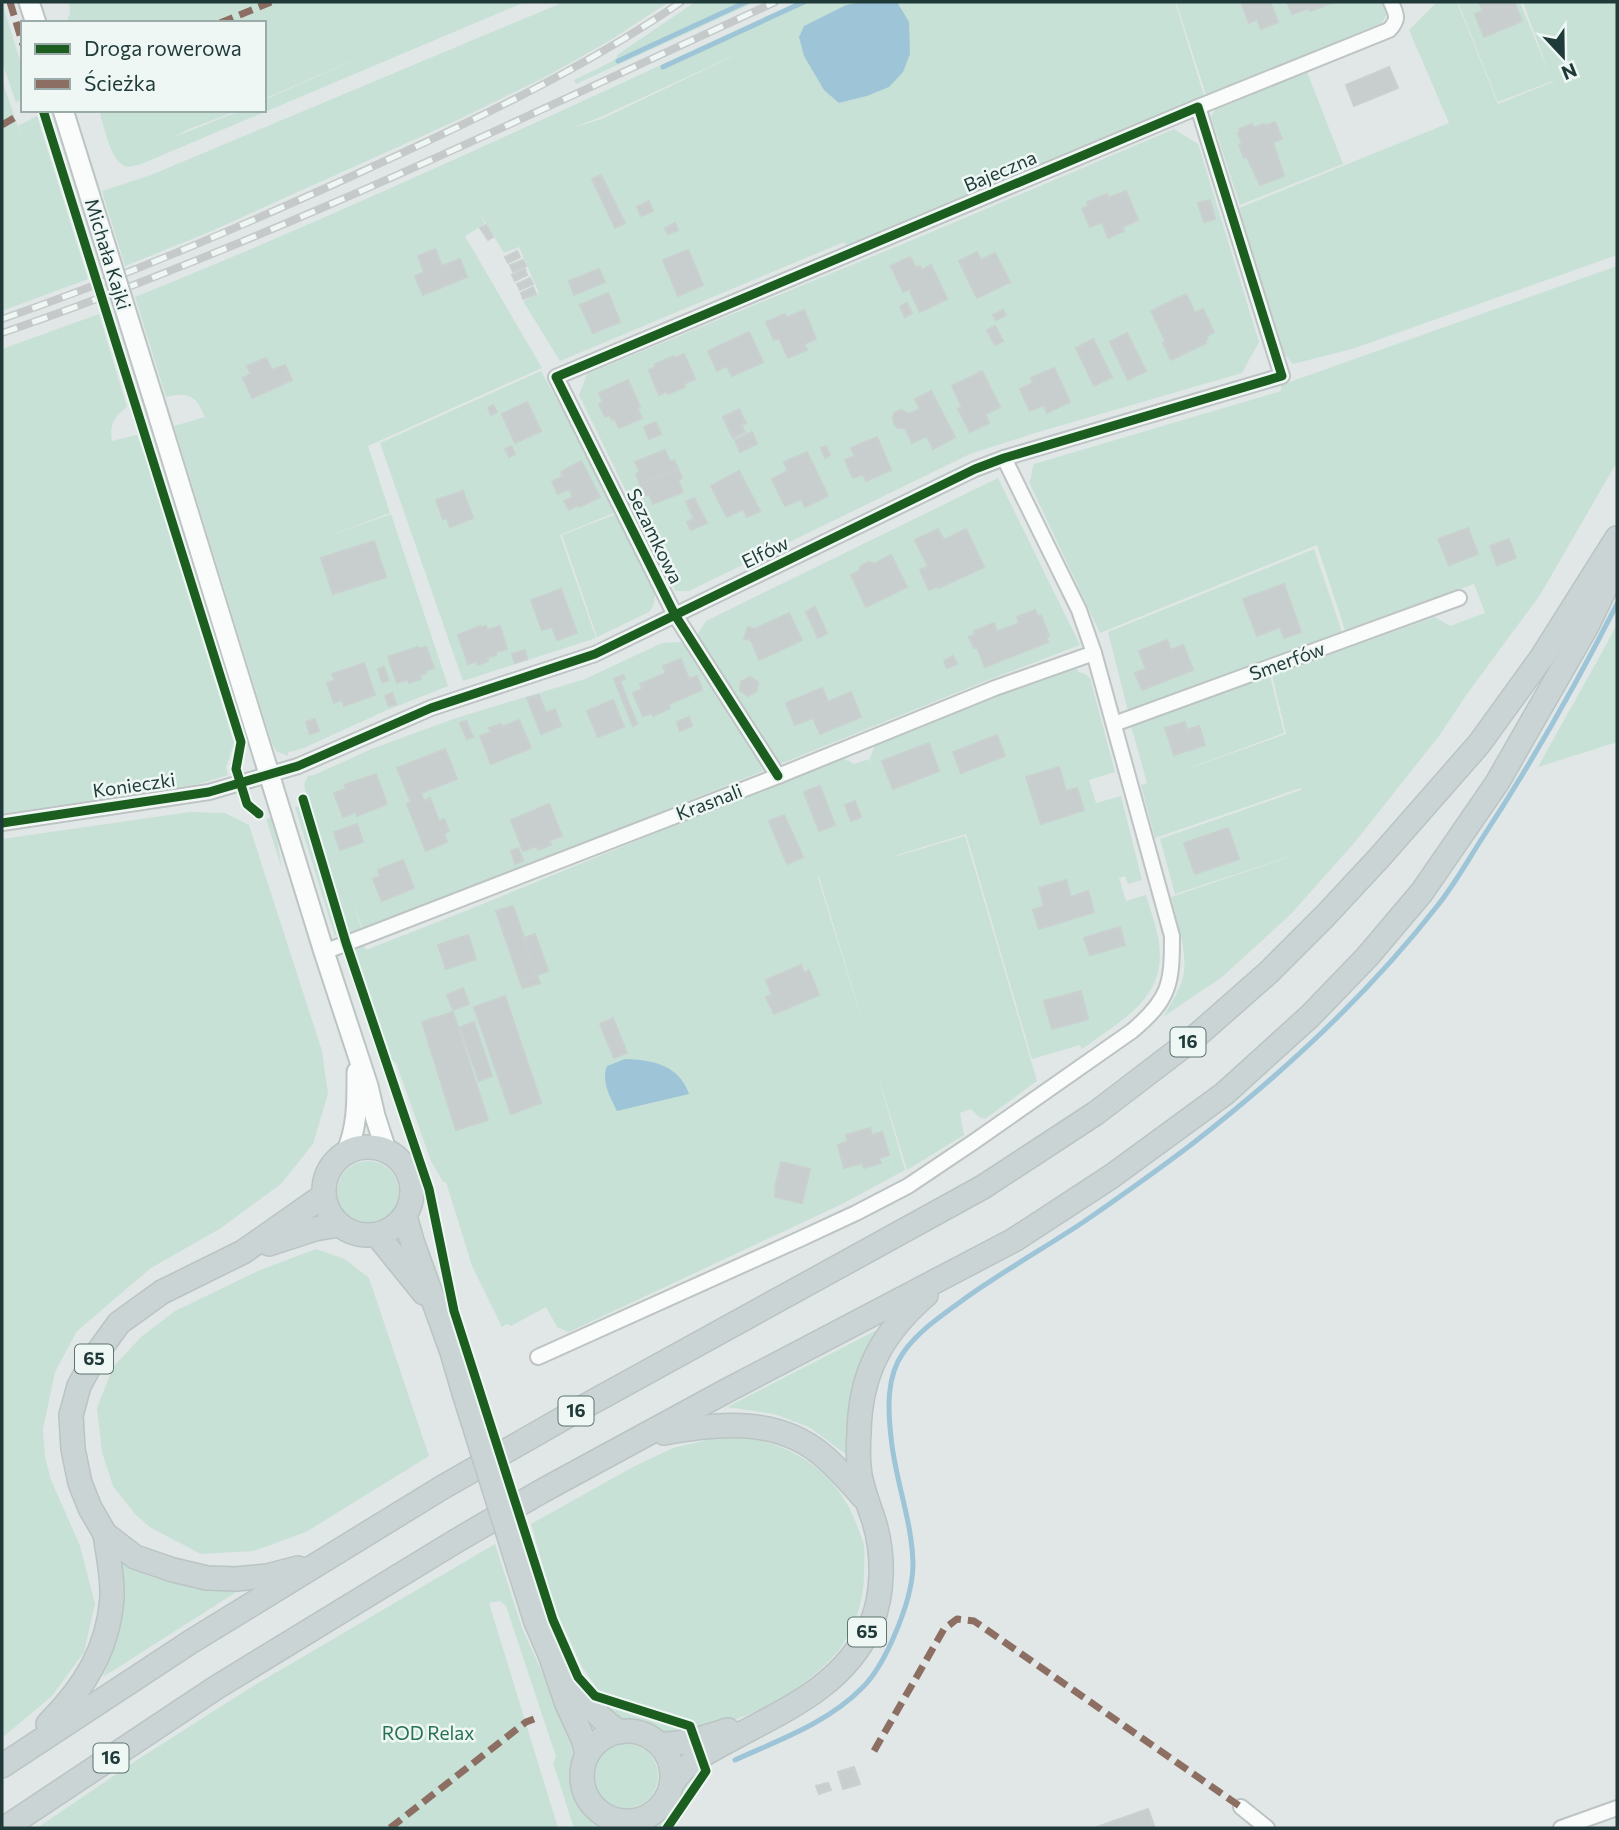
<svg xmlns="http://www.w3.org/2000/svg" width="1619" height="1830" viewBox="0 0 1619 1830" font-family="Commissioner,sans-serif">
	<rect width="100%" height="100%" fill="#e0e7e6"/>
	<!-- green -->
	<g fill="#c8e1d6" fill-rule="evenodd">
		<path d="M2,2L23,70V99L16,102L2,62Z"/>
		<path d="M69,2H525L139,165C135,165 131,167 128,167C110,164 104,125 99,110H239L187,130L174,137L242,110H264V100L388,45L264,99V23H66L70,13Z"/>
		<path d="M564,2H669L609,41L547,76L460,119L207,233L125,266L102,191L151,175Z"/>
		<path d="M695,2H755L576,84L574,80L611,62L617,58V55Z"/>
		<path d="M797,2H863L846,5L804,26L799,37L839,103L867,96L889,87L898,2H893H1175L1205,99L848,248L844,242L560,361L523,301L539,293L519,247L504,253L479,212L485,224L465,236L542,368L368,446L390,513L323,538L391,514L448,686L385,711L306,747L294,751L288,752V756L276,751L272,743L174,426L205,417C197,396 188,391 166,397L135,297C359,207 577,103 797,2ZM756,45L604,118L570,129L603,116ZM601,175L625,223L615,228L591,179Z"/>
		<path d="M1176,2H1382L1387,14L1382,23L1206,95Z"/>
		<path d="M1437,2H1457L1498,104L1553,82V81L1498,102L1458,2H1520L1549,74L1523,2H1617V255L1352,349L1293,364L1281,350L1239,208L1449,123L1409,30Z"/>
		<path d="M1307,72L1343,164L1240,205L1211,117L1216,108Z"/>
		<path d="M2,80L24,145L18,126L37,116L88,279L2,311Z"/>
		<path d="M1174,129L1198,144L1259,342L1242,373L1035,433L970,454L689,591H675L579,395L587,374L934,231Z"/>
		<path d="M1617,266V462L1540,595L1467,694L1439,736L1355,842L1290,915L1222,977L1163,1017C1171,1003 1182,988 1184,972C1187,948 1176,920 1171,897L1316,848L1175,894L1160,839L1301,790V788L1155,838L1141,785L1147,783L1131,726L1270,676L1284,733L1173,774L1286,734L1272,675L1435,617L1450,626L1485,613L1474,584L1345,630L1317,545L1100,633L1029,482C1033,476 1031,470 1034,464L1281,391V385Z"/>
		<path d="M99,314L127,407C114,416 109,426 112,441L137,435L144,453L234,743L226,768L228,775L198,784L2,814V349Z"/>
		<path d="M541,371L573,429L614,513L560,535L596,638L463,681L380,443Z"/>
		<path d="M998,478L1080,645L983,682L780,764L697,635L706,621Z"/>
		<path d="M616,514L655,594C655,602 654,606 649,612L597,637L562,535Z"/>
		<path d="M1314,549L1342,632L1128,711L1108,632Z"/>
		<path d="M1617,623V742L1538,767L1611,636Z"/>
		<path d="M682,642L765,770L363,931L353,901L362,931L350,936L305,789L304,784L308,776L314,775L374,748L456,718L585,679L662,643Z"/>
		<path d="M1076,667L1078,672L1085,674L1090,678L1115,772L1089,780L1096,803L1121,796L1142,880L1128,884L1125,876L1119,878L1126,901L1146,895C1150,909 1155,923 1158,937C1170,997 1123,1019 1082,1049L1080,1045L1032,1059L966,834L897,855V856L965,836L1037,1081L985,1119L979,1117L971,1109L960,1113L964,1135L907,1170L876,1069L905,1170L842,1204L569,1332L557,1327L546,1307L511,1326L507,1324L502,1327L472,1266L446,1182H443L431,1161L396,1063L389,1059L354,946L362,943L366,950L468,910L841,757L854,764L869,759L871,766L870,758L876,743L1041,677ZM819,877L860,1013V1014L818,878Z"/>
		<path d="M295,807H299L302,810L341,938H338L334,934Z"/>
		<path d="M190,812L225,813L249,825L322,1051L328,1094L313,1144L281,1184L221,1228L151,1268L77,1331L55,1372L43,1429L45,1457L51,1480L80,1546L95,1604L84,1652L52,1696L2,1738V839Z"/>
		<path d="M272,816L274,822L282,869L267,822V819Z"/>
		<circle cx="368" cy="1192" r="31"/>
		<path d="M316,1249L345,1259L369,1278L429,1456L306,1532L253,1551L201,1554L151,1528L135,1514L113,1486L102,1452L97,1408L113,1367L141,1337L175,1311L258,1271Z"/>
		<path d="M877,1330L858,1372L849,1408L847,1455L809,1427L774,1414L727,1407Z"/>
		<path d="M748,1438C800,1447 840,1477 858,1528C860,1534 864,1541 864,1548C865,1557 864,1566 864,1575C864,1600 854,1630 839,1650C816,1678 776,1704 742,1717C729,1723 715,1725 701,1729L690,1721L599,1691L582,1667L555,1608L531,1524L633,1467L673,1448L711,1439Z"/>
		<path d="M495,1544L522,1628L576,1746C573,1769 565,1792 583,1812C588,1818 594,1822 599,1828H574L553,1763L556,1757L506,1606L500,1601L489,1603L558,1828H37L137,1760L253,1686Z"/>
		<path d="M118,1552L158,1576L195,1587L241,1589L103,1677L118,1633L123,1597Z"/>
		<path d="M593,1698L675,1725L680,1728L683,1735L663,1733L646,1723L616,1718Z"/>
		<circle cx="626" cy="1776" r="32"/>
		<path d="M696,1772V1779L662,1828H651L672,1810L677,1800L683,1784Z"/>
	</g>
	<!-- water -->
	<g fill="#9ec4d8">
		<path d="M863,2H897L909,22L910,54L903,72L889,87L867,96L839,103L824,90L804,56L799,37L804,26L846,5Z"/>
		<path d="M625,1059C653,1060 679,1065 689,1094L617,1111C610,1096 601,1082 607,1066Z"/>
	</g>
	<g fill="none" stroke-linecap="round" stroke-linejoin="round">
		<!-- stream -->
		<g stroke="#9ec4d8" stroke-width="5">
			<path d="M618,61L746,2"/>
			<path d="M663,67L804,2"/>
			<path d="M735,1760C779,1740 828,1723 863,1687C877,1673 887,1653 895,1634C904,1613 912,1591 913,1567C913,1522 895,1481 891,1437C888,1410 886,1377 903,1353C919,1330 944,1314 967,1297C1005,1270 1046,1247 1085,1221C1121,1196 1158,1170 1192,1144C1282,1074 1368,995 1438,905C1454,885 1467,862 1481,840C1531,764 1576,685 1617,604"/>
		</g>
	</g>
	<!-- building -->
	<g fill="#c8cecd" stroke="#c9d0cf" stroke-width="2">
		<path d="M1241,2H1270L1278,22L1261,29L1257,19L1249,23Z"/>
		<path d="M1287,2H1335L1310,11L1309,8L1292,14Z"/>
		<path d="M1479,2H1514L1522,21L1484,37L1475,14L1483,11Z"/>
		<path d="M1389,67L1398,88L1354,106L1346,85Z"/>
		<path d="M1275,122L1282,139L1273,142L1284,176L1260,185L1247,157L1244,158L1239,145L1242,143L1238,133L1240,132L1239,129L1252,124L1253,128L1264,124L1265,126Z"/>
		<path d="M601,175L625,223L615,228L592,179Z"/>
		<path d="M1126,191L1138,220L1122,227L1124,231L1108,238L1102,222L1090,227L1082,209L1088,206L1087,202L1107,194L1108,198Z"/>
		<path d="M1210,200L1215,219L1204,222L1198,203Z"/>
		<path d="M649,201L653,211L641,216L637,207Z"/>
		<path d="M675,223L678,230L668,234L665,228Z"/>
		<path d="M486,225L493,237L488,240L480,228Z"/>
		<path d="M435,249L442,266L460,259L467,277L423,295L415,276L424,272L418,256Z"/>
		<path d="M688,250L703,285L678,296L663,260Z"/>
		<path d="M517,251L520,257L508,263L505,257Z"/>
		<path d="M977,252L981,260L995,253L1010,282L977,298L959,261Z"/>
		<path d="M910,257L916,268L920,266L922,270L931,265L947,299L920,312L909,289L903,292L891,266Z"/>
		<path d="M523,260L526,266L513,272L510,265Z"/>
		<path d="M525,269L527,275L515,281L512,275Z"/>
		<path d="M599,269L605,282L574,295L569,281Z"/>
		<path d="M530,278L533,284L520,290L517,284Z"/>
		<path d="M533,287L536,294L523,299L521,293Z"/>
		<path d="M608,293L620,322L593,333L580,305Z"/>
		<path d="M1186,294L1195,313L1203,309L1214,332L1206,336L1208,339L1205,341L1206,343L1171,360L1163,343L1166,342L1151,311Z"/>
		<path d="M907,303L912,313L905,317L900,307Z"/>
		<path d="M804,310L816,339L804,344L807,350L788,358L779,338L774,340L766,322L785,314L786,318Z"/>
		<path d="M1003,310L1006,315L996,320L993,315Z"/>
		<path d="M995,326L1003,341L995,345L987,330Z"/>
		<path d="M749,332L763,362L732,376L727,366L717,371L708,351Z"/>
		<path d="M1127,333L1146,371L1128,380L1110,342Z"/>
		<path d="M1093,339L1112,377L1094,386L1076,348Z"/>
		<path d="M684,354L695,379L684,384L685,387L668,394L667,391L659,395L649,370L656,367L655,364L674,356L675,358Z"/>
		<path d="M266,358L272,370L285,365L292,380L252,398L243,378L251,374L247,366Z"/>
		<path d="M1054,368L1070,402L1047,413L1044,405L1030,411L1020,389L1033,383L1031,378Z"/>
		<path d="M982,371L1000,407L985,414L989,423L970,432L958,409L962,407L952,386Z"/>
		<path d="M628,380L640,407L637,408L642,418L619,428L615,419L612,420L609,415L605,417L599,404L603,402L599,393Z"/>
		<path d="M931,391L955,437L933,449L927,436L912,443L905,428H898L895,425L893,419L894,413L901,410L909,414L920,409L915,399Z"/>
		<path d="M527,402L541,431L515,443L502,414Z"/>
		<path d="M493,405L497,412L491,415L488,408Z"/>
		<path d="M739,409L746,423L741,425L745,432L733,438L723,417Z"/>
		<path d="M656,422L661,434L649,439L644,427Z"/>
		<path d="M752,432L757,444L740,452L735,440Z"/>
		<path d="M877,437L891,470L866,481L863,474L853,478L845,460L855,456L851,448Z"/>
		<path d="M511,446L515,454L509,457L505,449Z"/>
		<path d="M826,446L830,455L825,458L821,448Z"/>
		<path d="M665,450L670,462L674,460L678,469L640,484L636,474L640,472L635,462Z"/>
		<path d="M807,452L828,496L805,507L801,499L785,506L772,479L788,471L784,462Z"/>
		<path d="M581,461L600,497L579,507L578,505L569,510L564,501L573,497L569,489L558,494L552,482L563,476L561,472Z"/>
		<path d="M678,469L682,478L678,480L683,492L653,504L649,494L645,496L640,484Z"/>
		<path d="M739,471L760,511L747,517L743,509L727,517L711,486Z"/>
		<path d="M463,491L473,518L450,527L447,518L443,519L436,500Z"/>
		<path d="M694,498L707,523L691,530L687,522L694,519L686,502Z"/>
		<path d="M1468,528L1478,554L1449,565L1438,539Z"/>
		<path d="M938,529L944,540L966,529L984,567L939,588L938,586L929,590L920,570L928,566L915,540Z"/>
		<path d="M1509,539L1516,558L1497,565L1490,546Z"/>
		<path d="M374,541L386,577L333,594L321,558Z"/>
		<path d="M891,555L907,587L866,607L851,575L859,571L861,566L869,562L874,564Z"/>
		<path d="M1284,584L1301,632L1284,638L1280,627L1257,636L1243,599Z"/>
		<path d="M561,589L577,633L557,640L552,627L542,630L531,600Z"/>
		<path d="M815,607L827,633L818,638L806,612Z"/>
		<path d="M1035,610L1038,616L1041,615L1049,636L1046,637L1048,642L985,667L977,647L974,648L969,637L975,634L974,631L994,623L997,632L1019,623L1017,617Z"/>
		<path d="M789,613L802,640L759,660L751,640L744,639L748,627L755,629Z"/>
		<path d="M480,626V628L486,626L487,630L500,626L507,649L496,652V655L487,658L488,661L478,665L477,661L468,664L458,635Z"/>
		<path d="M1167,640L1171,650L1183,645L1193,670L1142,690L1135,673L1146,669L1139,651Z"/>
		<path d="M418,647L419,649L426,647L434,668L425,671L426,673L420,675L421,679L409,683L408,679L397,683L388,657Z"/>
		<path d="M525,650L527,659L515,663L512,654Z"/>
		<path d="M953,656L957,664L947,668L944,661Z"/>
		<path d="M681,659L689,679L697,676L702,690L669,704L670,708L653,716L652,713L643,716L633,693L642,689L640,684L666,673L663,666Z"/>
		<path d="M364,663L375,695L344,706L342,700L334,703L327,683L335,680L332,674Z"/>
		<path d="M384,667L389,680L382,682L378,669Z"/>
		<path d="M623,675L625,679L620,681L637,724L633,726L614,679Z"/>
		<path d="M750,677L758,682L757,691L748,696L740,690L741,682Z"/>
		<path d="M822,688L828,702L851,692L861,717L820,734L813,718L795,725L786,703Z"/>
		<path d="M392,693L396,704L389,706L385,696Z"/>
		<path d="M539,695L546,713L555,709L561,726L541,734L527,698Z"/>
		<path d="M613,700L624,727L598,737L587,711Z"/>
		<path d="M689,717L692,726L680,731L677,722Z"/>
		<path d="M315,719L319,731L310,734L306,722Z"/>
		<path d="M519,720L531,748L491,764L480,736L491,732L489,728L501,724L502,727Z"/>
		<path d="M466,721L473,737L467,739L460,723Z"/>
		<path d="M1185,722L1187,730L1199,726L1205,745L1174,755L1165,728Z"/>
		<path d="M997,735L1005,756L961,773L953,752Z"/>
		<path d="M929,743L939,771L893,789L882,761Z"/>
		<path d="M445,749L457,779L421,793L424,801L430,798L439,821L444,819L449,831L444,834L447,842L426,851L407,804L411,802L397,768Z"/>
		<path d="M1059,767L1066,791L1077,788L1084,810L1041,824L1026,777Z"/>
		<path d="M376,774L387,804L357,816L356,812L343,817L334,793L346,789L345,785Z"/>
		<path d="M820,786L835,825L819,831L804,792Z"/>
		<path d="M855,801L861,817L851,821L845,805Z"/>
		<path d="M549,804L562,836L549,841L551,845L538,850L537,846L523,851L511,820Z"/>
		<path d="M784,815L803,857L787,864L769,821Z"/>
		<path d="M357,824L363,842L340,850L334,832Z"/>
		<path d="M1228,828L1239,859L1195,874L1184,843Z"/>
		<path d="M518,848L523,861L515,864L511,851Z"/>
		<path d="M403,860L414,888L382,901L373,879L380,876L378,870Z"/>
		<path d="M1066,880L1071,897L1088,891L1094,912L1039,929L1033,910L1044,906L1039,888Z"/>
		<path d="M513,906L537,975L520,981L496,911Z"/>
		<path d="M1120,927L1125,945L1090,955L1084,938Z"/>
		<path d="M535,934L548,971L537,975L524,938Z"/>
		<path d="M468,935L476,959L446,969L438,945Z"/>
		<path d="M801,965L804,973L809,970L819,995L774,1014L766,997L772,995L766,980Z"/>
		<path d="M537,975L540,983L523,988L520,981Z"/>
		<path d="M463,988L469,1004L453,1010L447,995Z"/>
		<path d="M1081,991L1088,1019L1052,1029L1044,1001Z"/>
		<path d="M505,996L541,1103L511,1114L474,1007Z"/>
		<path d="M453,1012L488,1120L456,1130L422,1022Z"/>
		<path d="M613,1018L627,1053L614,1058L600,1024Z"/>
		<path d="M474,1022L492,1076L479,1081L460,1027Z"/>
		<path d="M870,1128L872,1135L882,1132L889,1155L879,1158L881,1163L864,1168L862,1163L844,1168L838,1145L848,1141L846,1135Z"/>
		<path d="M781,1162L810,1169L802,1203L775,1197L776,1189L775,1188Z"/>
		<path d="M854,1767L860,1784L843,1789L838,1772Z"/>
		<path d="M828,1783L831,1790L819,1794L816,1786Z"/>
		<path d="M1148,1809L1155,1828H1094Z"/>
	</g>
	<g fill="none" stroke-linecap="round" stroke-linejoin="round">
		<!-- street casing -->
		<g stroke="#bdc4c3" stroke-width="18">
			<g id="street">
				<path d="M1198,107L1389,30C1400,19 1396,14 1391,2"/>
				<path d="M1114,724L1459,598"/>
				<path d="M2,823L209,792L298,766L431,708L595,654L975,469L1004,458L1282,376L1198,107L556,377L675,615L778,776"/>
				<path d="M324,952L778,776L995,688L1094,653"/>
				<path d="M538,1357L800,1239L856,1213L908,1186L975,1141L1132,1031C1170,999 1172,984 1172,936L1094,653L1079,610L1004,458"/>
				<path d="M1241,1807L1267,1828"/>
				<path d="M1561,1828L1617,1808"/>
			</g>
		</g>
		<!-- secondary casing -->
		<g stroke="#bcc5c3" stroke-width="23">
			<g id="secondary">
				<path d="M29,2L36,23"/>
				<path d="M153,398L324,952L368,1086L375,1116L386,1150"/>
				<path d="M346,1153C358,1127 357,1099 357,1072"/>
			</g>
		</g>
		<!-- primary casing -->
		<g stroke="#bac4c3" stroke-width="26">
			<g id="primary">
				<circle cx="368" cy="1191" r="44"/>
				<path d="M405,1216L413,1244L452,1352L464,1393"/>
				<path d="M377,1235L424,1293"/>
				<path d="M269,1244L315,1229L338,1225"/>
				<path d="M664,1433C717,1423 776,1417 821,1454C837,1467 850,1482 863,1497"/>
				<path d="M298,1568L267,1576L236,1579L207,1578L173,1570L135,1557L105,1534L90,1508L80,1483L73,1449L71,1415L79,1386L95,1356L119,1323L162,1292L243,1252L323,1196"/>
				<path d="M519,1568L536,1622L551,1657L567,1704L584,1741L587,1755"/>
				<path d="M564,1674C580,1696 596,1716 619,1732"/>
				<path d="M48,1724C84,1688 108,1650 112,1598C113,1577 108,1555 105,1534"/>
				<circle cx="627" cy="1776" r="45"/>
				<path d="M659,1744C683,1745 706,1737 728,1730"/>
				<path d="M2,1766L192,1641L443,1487L569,1415L983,1187L1096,1113L1194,1038L1269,972L1325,916L1379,858L1479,744L1542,657L1617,538"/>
				<path d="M672,1783C687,1762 704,1754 726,1742C782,1711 844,1687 871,1625C884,1593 884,1554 874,1521C869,1506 863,1491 860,1475C858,1462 858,1447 859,1433C860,1374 881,1334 926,1295"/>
				<path d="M5,1828L217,1687L456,1541L542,1491L726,1391L1014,1240L1112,1176L1224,1094L1310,1016L1367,957L1422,892L1497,783L1587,626L1617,564"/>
			</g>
		</g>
		<!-- street -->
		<use href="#street" stroke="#fafbfb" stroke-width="14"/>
		<!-- secondary -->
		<use href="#secondary" stroke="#fafbfb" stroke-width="19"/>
		<!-- primary -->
		<use href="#primary" stroke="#cbd4d4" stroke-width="23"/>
		<!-- rail casing -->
		<g stroke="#c5c9c9" stroke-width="8">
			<g id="rail">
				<path d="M2,319C121,278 235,229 350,177C464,125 577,73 681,2"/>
				<path d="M2,333C267,242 520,119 775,2"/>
			</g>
		</g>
		<!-- rail -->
		<use href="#rail" stroke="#eef7f4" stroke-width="5" stroke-dasharray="16" stroke-linecap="butt"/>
		<!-- secondary-bridge casing -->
		<g stroke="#bcc5c3" stroke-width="23" stroke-linecap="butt">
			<path id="secondary-bridge" d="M63,110L153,398"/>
		</g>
		<!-- primary-bridge casing -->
		<g stroke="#bac4c3" stroke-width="26" stroke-linecap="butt">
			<path id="primary-bridge" d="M464,1393L519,1568"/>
		</g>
		<!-- secondary-bridge -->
		<use href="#secondary-bridge" stroke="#fafbfb" stroke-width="19"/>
		<!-- primary-bridge -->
		<use href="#primary-bridge" stroke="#cbd4d4" stroke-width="23"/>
		<!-- quiet -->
		<g stroke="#8d6e63" stroke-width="7" stroke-dasharray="14 7" stroke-linecap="butt">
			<path d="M10,2L23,45"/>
			<path d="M220,23L271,2"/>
			<path d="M2,125L14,118"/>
			<path d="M874,1751L944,1629L957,1619L974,1621L1241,1807"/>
			<path d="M390,1828L526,1722L534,1719"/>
		</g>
		<!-- cycleway casing -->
		<g stroke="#eef7f4" stroke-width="13">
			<g id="cycleway">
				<path d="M43,110L241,742L236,769L237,772L247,804L259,814"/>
				<path d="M303,799L346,943L429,1189L454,1311L553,1620L578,1677L595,1696L690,1726L706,1771L667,1828"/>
				<path d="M2,823L209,792L298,766L431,708L595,654L975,469L1004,458L1282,376L1198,107L556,377L675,615L778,776"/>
			</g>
		</g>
		<!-- cycleway -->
		<use href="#cycleway" stroke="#1b5e20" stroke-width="9"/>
	</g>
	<g text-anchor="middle" stroke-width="5" stroke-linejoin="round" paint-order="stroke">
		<!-- shield labels -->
		<g fill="#eef7f4" stroke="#5d7370" stroke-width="2">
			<rect x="1170.5" y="1027.5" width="35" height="29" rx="5"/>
			<rect x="75" y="1344.5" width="38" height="29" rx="5"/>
			<rect x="558.5" y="1396.5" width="35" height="29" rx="5"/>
			<rect x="848" y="1617.5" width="38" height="29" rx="5"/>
			<rect x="93.5" y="1743.5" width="35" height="29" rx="5"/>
		</g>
		<g font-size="18" font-weight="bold" fill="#1f3a38">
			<text x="1188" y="1048">16</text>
			<text x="94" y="1365">65</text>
			<text x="576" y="1417">16</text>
			<text x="867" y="1638">65</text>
			<text x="111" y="1764">16</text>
		</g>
		<!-- street labels -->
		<g font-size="19" fill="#1f3a38" stroke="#eef7f4">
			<text transform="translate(1000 171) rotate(-23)" y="7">Bajeczna</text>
			<text transform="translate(108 254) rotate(73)" y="7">Michała Kajki</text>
			<text transform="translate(655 536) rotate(64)" y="7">Sezamkowa</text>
			<text transform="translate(765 552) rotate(-26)" y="7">Elfów</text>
			<text transform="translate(1287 661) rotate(-20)" y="7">Smerfów</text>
			<text transform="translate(134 785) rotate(-8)" y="7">Konieczki</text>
			<text transform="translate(709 802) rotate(-21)" y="7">Krasnali</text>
		</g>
		<!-- park labels -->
		<g font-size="19" fill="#287254" stroke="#eef7f4">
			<text x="428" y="1740">ROD Relax</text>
		</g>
	</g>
	<!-- border -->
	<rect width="1619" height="1830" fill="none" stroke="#1f3a38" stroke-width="7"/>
	<!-- legend -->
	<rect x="21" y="21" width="245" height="91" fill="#eef7f4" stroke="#9baba9" stroke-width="2"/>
	<rect x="35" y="44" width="35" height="10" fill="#1b5e20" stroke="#9baba9" stroke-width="2"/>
	<text x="84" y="56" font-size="21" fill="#1f3a38">Droga rowerowa</text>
	<rect x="35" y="79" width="35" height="10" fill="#8d6e63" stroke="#9baba9" stroke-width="2"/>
	<text x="84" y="91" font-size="21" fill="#1f3a38">Ścieżka</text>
	<!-- north arrow -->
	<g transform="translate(1563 56) rotate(158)" stroke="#eef7f4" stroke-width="5" paint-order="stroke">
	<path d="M0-5L12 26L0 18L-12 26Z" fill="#1f3a38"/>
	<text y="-10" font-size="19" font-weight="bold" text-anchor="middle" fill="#1f3a38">N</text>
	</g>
</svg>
